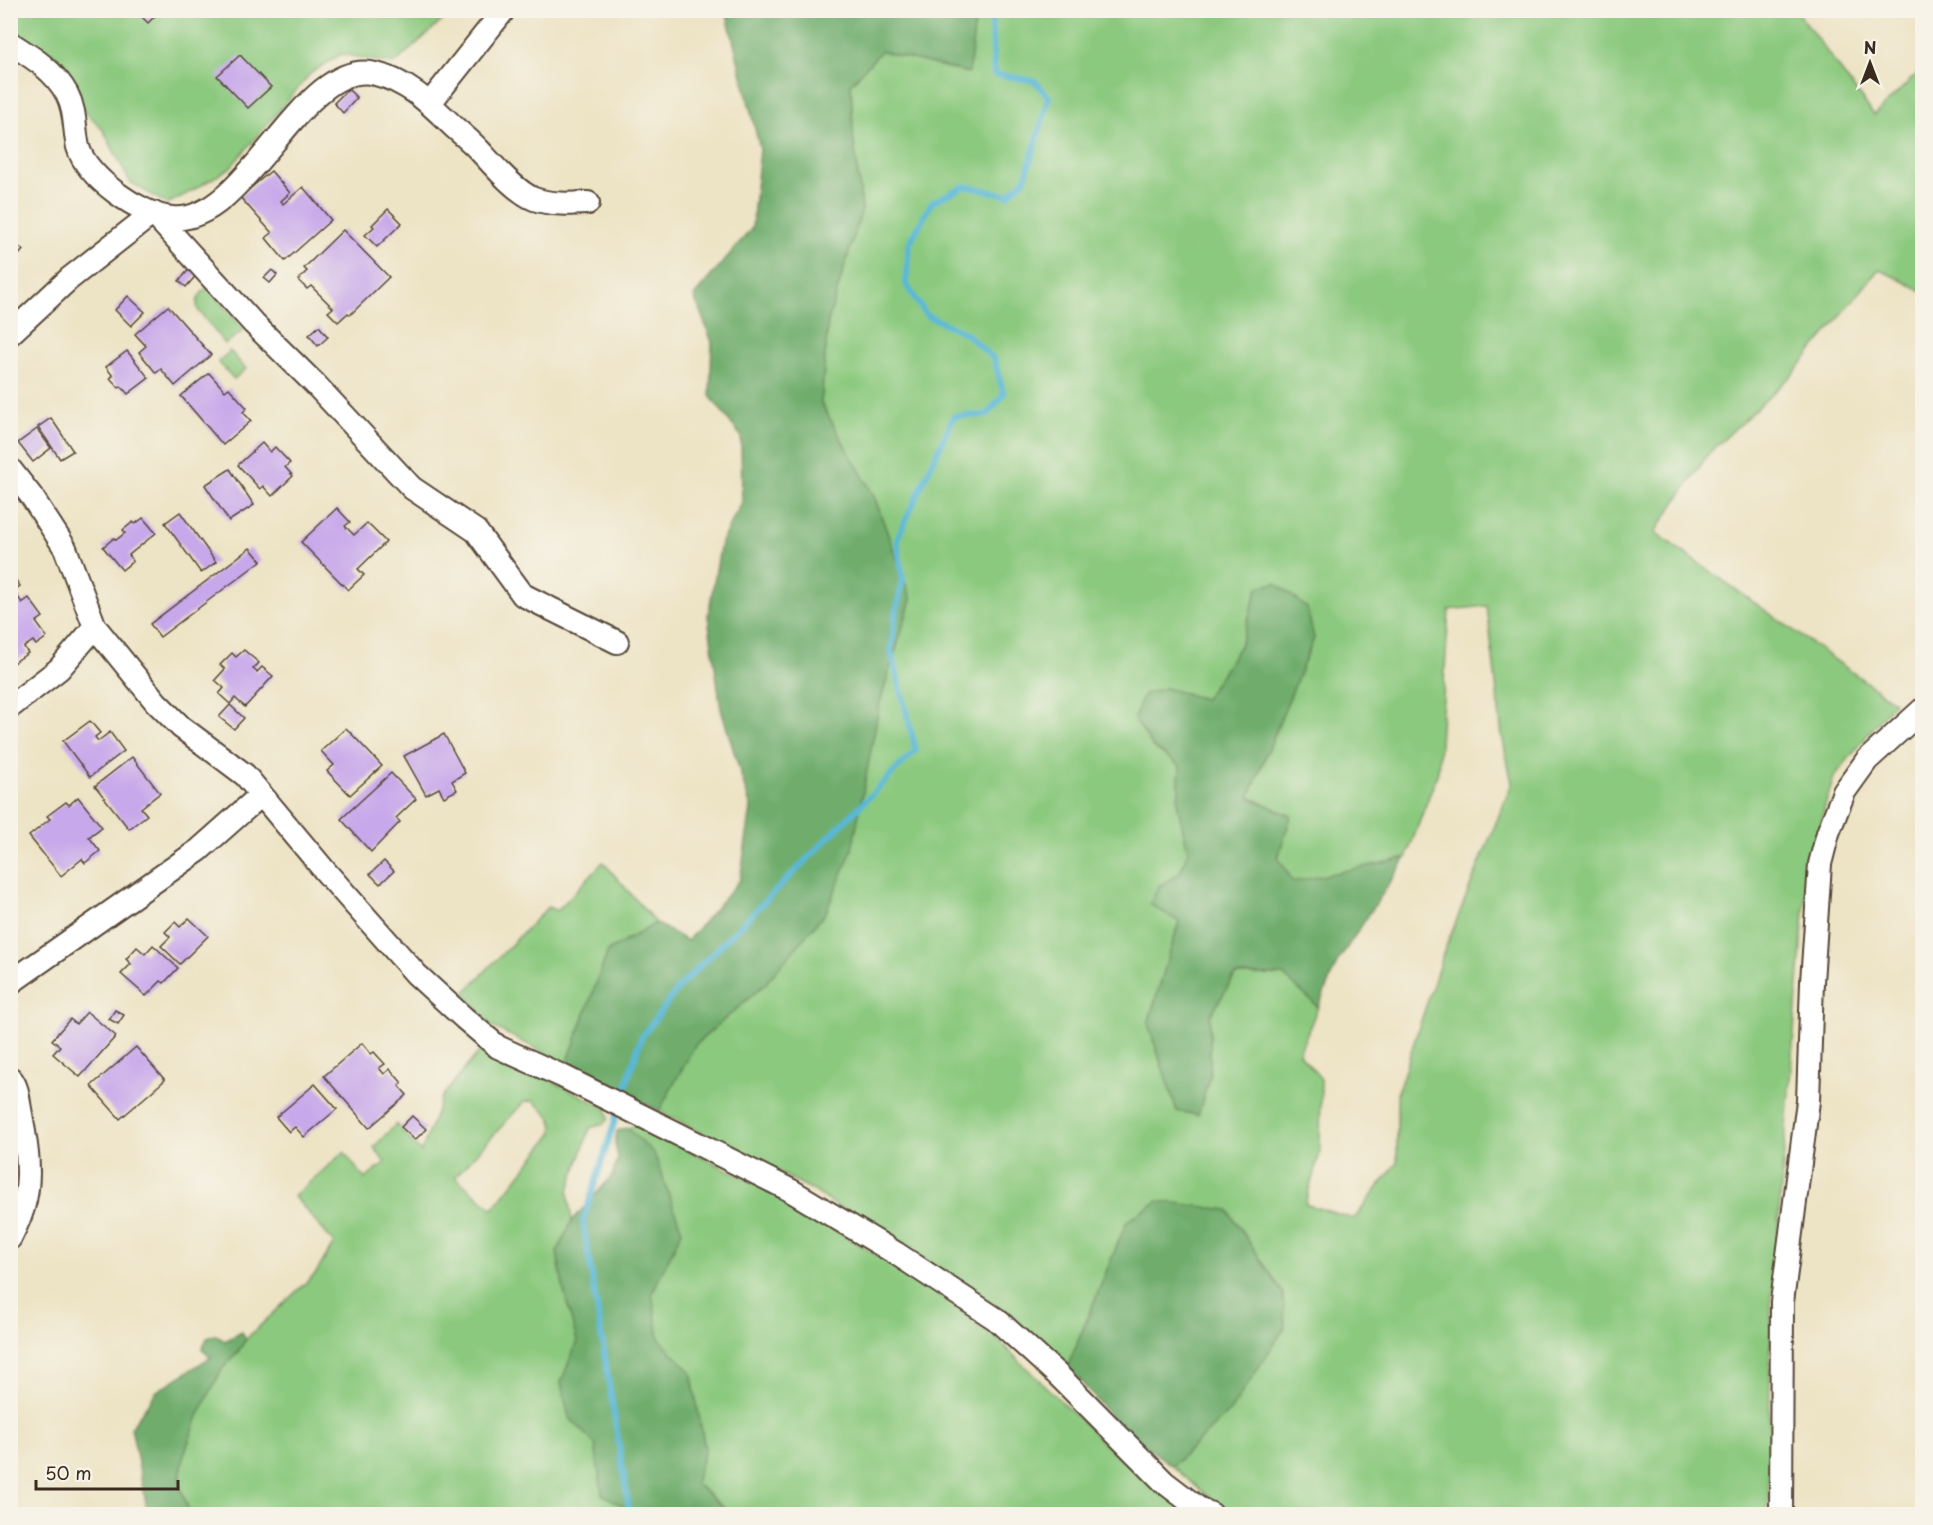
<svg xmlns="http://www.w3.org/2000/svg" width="1933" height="1525" viewBox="0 0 1933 1525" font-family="'Playpen Sans',sans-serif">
	<rect width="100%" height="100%" fill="#f7f3e8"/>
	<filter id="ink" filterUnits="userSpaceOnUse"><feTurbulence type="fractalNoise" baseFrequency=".0167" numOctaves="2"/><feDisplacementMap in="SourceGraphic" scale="12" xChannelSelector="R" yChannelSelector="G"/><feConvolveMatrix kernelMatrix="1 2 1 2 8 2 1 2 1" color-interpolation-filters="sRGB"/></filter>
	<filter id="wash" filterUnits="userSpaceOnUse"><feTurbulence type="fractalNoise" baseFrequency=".008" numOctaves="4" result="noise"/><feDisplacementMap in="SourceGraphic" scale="24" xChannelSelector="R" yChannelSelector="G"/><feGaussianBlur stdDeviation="1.35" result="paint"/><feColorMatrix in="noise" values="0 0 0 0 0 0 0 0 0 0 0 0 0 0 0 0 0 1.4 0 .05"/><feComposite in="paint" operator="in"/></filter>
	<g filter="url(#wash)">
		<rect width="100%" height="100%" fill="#ede3c5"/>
		<!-- green -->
		<g fill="#8bc97e" stroke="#637a4e" stroke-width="1.5" fill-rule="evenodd">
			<path d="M14,10L453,11L394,64L341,54L311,73L230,168L190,192L167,204L130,182L103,130L11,37L10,14Z"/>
			<path d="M976,10H1796L1874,115L1922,69V291L1879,269L1793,374L1708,454L1655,532L1894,702L1834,777L1825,806L1805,900L1771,1308L1768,1514H1239L1216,1503L1172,1466L1231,1410L1283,1293L1228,1210L1127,1221L1068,1366L1001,1314L811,1189L659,1111L695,1045L766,983L880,702L911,599L874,496L821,403L828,321L862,209L853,134L851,83L881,51L968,73ZM1258,587L1314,638L1249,797L1291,816L1278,858L1293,882L1406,858L1438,772L1449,610L1487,606L1502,736L1512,783L1443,954L1397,1094V1163L1354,1219L1305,1204L1320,1152L1321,1079L1299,1053L1318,1007L1283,975H1235L1210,1016V1075L1198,1115L1177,1111L1148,1024L1179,922L1159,886L1180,873L1188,851L1178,807L1180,766L1152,746L1165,688L1205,700L1240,646Z"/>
			<path d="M208,287L244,330L225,344L198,310C195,299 200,294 208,287Z"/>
			<path d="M230,351L246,369L234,379L218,362Z"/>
			<path d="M603,862L656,923L608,951L567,1064L491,1026L464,993L548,907L557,911Z"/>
			<path d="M483,1047L606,1108L608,1119L603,1124L590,1128L568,1192L572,1221L557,1252L564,1291L577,1341L561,1383L569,1417L595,1444L602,1493L636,1514H190L179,1484L184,1454L198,1416L222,1369L237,1353L246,1339L316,1273L334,1243L294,1196L344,1152L365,1179L385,1163L374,1147L396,1124L421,1152L442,1097ZM533,1101C545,1111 556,1117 552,1134L493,1209L455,1177L524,1102Z"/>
			<path d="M638,1125L777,1194L932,1289L1000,1342L1118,1457L1197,1514H729L723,1507L695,1483L705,1449L691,1372L659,1339L652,1293L682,1231L627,1128Z"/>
		</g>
		<!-- forest -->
		<g fill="#70ad6d" stroke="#566c46" stroke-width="1.5">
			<path d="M726,11H976L969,73L881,51L851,84L853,134L862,209L828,321L821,403L874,496L911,599L880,702L852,850L826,912L766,983L695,1045L659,1111L567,1064L608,951L656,923L687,941L740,880L751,808L721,709L708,616L721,542L742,502L741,436L710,396L712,342L694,296L752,228L760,149Z"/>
			<path d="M1276,583L1307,608L1314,638L1249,797L1291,816L1278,857L1293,882L1406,858L1338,961L1318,1007L1283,975H1235L1210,1016V1075L1198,1115L1177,1111L1148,1024L1179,922L1150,904L1159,886L1180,873L1188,851L1178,807L1180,766L1152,746L1134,718L1144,694L1165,688L1205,699L1240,646L1258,587Z"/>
			<path d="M627,1128L654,1153L682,1231L652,1293L659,1339L691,1372L705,1449L695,1483L723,1507L729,1514H636L602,1494L595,1444L569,1417L561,1383L577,1341L564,1291L557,1252L572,1221L612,1176L618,1158L615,1144L617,1131Z"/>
			<path d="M1158,1201L1228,1210L1283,1293L1285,1327L1231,1410L1172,1466L1117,1424L1068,1366L1127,1221Z"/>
			<path d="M242,1332L246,1339L237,1353L222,1369L198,1416L184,1454L179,1483L190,1514H144L146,1503L131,1427L157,1391L211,1357L202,1350L207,1338L215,1335L225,1341Z"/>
		</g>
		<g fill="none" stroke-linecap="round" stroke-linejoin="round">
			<!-- stream -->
			<path stroke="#59b8d7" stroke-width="6" d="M630,1514L583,1221L641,1038L680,986L916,750L891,651L895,618L903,580L897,539L954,416L987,415L1004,394L994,359L965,333L926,315L906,284L909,244L932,202L965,186L1008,195L1025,179L1049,98L1035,81L994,74L992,16L996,10"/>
		</g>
		<g id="blocks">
			<!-- building -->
			<g fill="#c7a8ea">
				<path d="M135,10H161L148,23Z"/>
				<path d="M240,55L271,87L248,108L217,76Z"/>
				<path d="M348,89L357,98L343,113L334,103Z"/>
				<path d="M271,171L290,193L281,201L283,204L303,187L331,220L285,261L266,238L272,233L240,197Z"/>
				<path d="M388,209L402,223L377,247L365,235L374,227L372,225Z"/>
				<path d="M343,230L389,277L350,315L348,313L338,322L328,312L333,308L311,286L307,289L298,280L307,271L304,268Z"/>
				<path d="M10,240L23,250L10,265Z"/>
				<path d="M192,266L199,272L186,287L179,281Z"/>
				<path d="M272,270L277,275L270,283L264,278Z"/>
				<path d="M128,296L145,312L131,326L115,310Z"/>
				<path d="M168,306L211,355L175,386L161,369L156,373L139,352L146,346L135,334Z"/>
				<path d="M319,326L328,337L318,346L309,335Z"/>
				<path d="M127,351L149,378L128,394L121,386L119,388L110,378L113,376L106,367Z"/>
				<path d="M209,373L225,391L229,388L247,408L243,412L251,421L223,445L181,396Z"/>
				<path d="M51,418L73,451L60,459L38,427Z"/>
				<path d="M37,429L51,448L33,462L18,443Z"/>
				<path d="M262,443L270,452L275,447L290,463L285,467L293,476L272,496L263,486L260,489L238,465Z"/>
				<path d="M230,469L254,505L229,521L205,485Z"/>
				<path d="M337,508L350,522L345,526L354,535L367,523L386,542L358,569L364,575L348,590L301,542Z"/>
				<path d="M180,512L216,562L201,573L165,523Z"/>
				<path d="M143,518L156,533L129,555L133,561L122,570L103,547L114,538L116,540L125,533L123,530L133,522L135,524Z"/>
				<path d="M250,548L261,561L160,637L150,624Z"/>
				<path d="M14,578L20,586L14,591L22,603L29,598L43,617L36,622L47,637L36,645L33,641L24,647L28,653L13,663L10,659V581Z"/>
				<path d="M244,650L259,663L253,669L257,672L262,667L273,676L245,707L235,698L230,704L219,694L224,688L215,680L225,669L220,665L232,653L236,657Z"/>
				<path d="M230,705L244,718L234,729L219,717Z"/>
				<path d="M90,721L100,733L95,737L98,741L110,732L124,751L90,777L63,741Z"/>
				<path d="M346,728L382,766L350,795L327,771L334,765L321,751Z"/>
				<path d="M444,734L465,773L452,781L457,790L444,797L439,788L426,795L404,756Z"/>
				<path d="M132,757L160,793L141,808L147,815L129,829L95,786Z"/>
				<path d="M391,773L416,799L396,818L400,822L371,852L341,819Z"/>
				<path d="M78,797L102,827L89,837L100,851L85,863L82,859L61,876L29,836L50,819L47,816L66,802L69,805Z"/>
				<path d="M384,861L394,871L380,884L370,874Z"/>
				<path d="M189,918L208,936L180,964L161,946L170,937L165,932L175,922L180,927Z"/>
				<path d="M153,945L178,968L164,983L161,981L146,996L121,974L131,964L126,959L137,947L145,954Z"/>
				<path d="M115,1010L124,1015L118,1024L109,1019Z"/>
				<path d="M87,1012L116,1036L80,1077L53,1054L60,1046L52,1040L70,1019L76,1024Z"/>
				<path d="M362,1043L371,1054L374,1052L385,1064L379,1068L384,1074L390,1069L402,1083L399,1086L407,1095L369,1128L324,1076Z"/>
				<path d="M136,1047L165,1080L120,1119L91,1086Z"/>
				<path d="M315,1084L337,1109L304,1137L295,1127L289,1132L276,1117Z"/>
				<path d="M412,1116L426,1129L415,1140L401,1127Z"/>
			</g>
		</g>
	</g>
	<g filter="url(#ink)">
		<use href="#blocks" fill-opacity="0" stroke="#564637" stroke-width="1.5"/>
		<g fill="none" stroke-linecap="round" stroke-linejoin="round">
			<!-- minor casing -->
			<g stroke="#564637" stroke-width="26">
				<g id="minor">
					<path d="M10,43C32,57 54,70 67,94C76,111 74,129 78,147C87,178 140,215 172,218C247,226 303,54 376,74C409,82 430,104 454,127C463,135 472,142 480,151C493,165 516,192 534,199C552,205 569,204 588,203"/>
					<path d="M430,103L504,10"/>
					<path d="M153,213L254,324L315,384L412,488L476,531L523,595L617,642"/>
					<path d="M10,334L69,279L153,213"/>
					<path d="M10,469L32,497L65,548L95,627L156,702L181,727L245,775L325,871L416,974L464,1018L498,1047L562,1076L790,1190L897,1254L996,1319L1059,1376L1164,1482L1198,1508L1211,1514"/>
					<path d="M10,707L59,669L95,627"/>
					<path d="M10,983L199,850L261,795"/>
					<path d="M10,1078C18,1086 18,1099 20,1109C26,1142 33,1175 23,1208C20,1218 15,1228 10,1238"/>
					<path d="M1781,1514L1782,1302L1808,1101L1812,982L1820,864L1828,833L1844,792L1867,760L1922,710"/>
				</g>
			</g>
			<!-- minor -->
			<use href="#minor" stroke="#fff" stroke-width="22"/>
		</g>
	</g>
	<!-- margin -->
	<rect width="1933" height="1525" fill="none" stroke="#f7f3e8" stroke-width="36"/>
	<!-- north arrow -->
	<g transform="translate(1870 63)" stroke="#f7f3e8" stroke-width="4.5" paint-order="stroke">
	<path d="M0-4.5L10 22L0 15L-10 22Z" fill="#3b2a1e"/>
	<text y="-9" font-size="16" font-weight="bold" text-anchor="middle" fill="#3b2a1e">N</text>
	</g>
	<!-- scale -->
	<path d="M36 1480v9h142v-9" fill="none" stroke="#3b2a1e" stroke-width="3"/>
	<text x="45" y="1480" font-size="18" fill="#3b2a1e" stroke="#f7f3e8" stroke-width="4.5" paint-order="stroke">50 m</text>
</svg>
